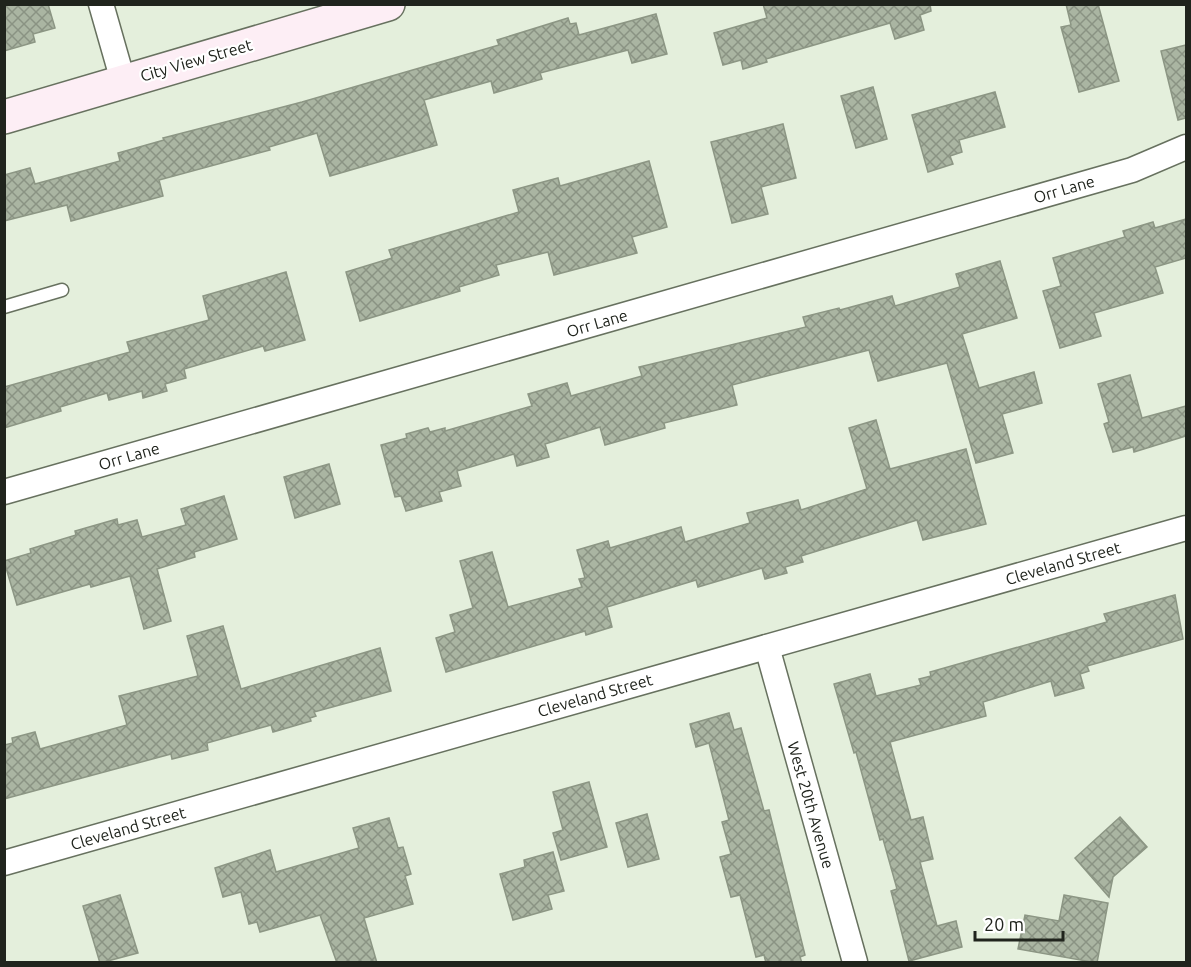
<svg xmlns="http://www.w3.org/2000/svg" width="1191" height="967" viewBox="0 0 1191 967" font-family="Ubuntu,sans-serif">
	<defs>
		<pattern id="building-cross-hatch" width="8" height="8" patternUnits="userSpaceOnUse" patternTransform="scale(1.5)"><rect width="8" height="8" fill="#aab5a2"/><path d="M0 0l8 8M0 8l8-8" fill="none" stroke="#8a9383"/></pattern>
	</defs>
	<rect width="100%" height="100%" fill="#e4efdc"/>
	<!-- building -->
	<g fill="url(#building-cross-hatch)" stroke="#8c9684" stroke-width="1.5">
		<path d="M4,4H48L55,28L33,34L35,42L4,51Z"/>
		<path d="M763,4H930L931,11L920,15L924,30L895,39L890,23L766,59L767,62L743,69L741,60L723,65L714,33L767,18Z"/>
		<path d="M1066,4H1098L1119,81L1079,92L1061,27L1071,25Z"/>
		<path d="M656,14L667,54L632,63L628,50L540,73L542,79L494,93L491,81L424,100L437,145L330,176L317,133L269,147L270,150L159,180L163,196L71,221L67,205L4,221V175L30,168L35,184L120,161L118,153L164,140L163,138L302,102L499,45L497,40L568,18L570,24L576,23L579,35Z"/>
		<path d="M1186,45V118L1178,120L1161,51Z"/>
		<path d="M873,87L887,139L856,148L841,96Z"/>
		<path d="M995,92L1005,127L959,140L962,152L950,156L953,164L928,172L912,115Z"/>
		<path d="M783,124L796,178L761,187L768,214L732,223L711,142Z"/>
		<path d="M649,161L667,227L632,237L637,253L554,275L548,252L496,265L499,275L459,287L460,291L360,321L346,272L392,258L389,250L519,212L513,190L558,178L560,186Z"/>
		<path d="M1186,219V258L1155,267L1163,293L1094,313L1101,336L1060,348L1043,291L1061,286L1053,258L1125,237L1123,231L1153,222L1155,228Z"/>
		<path d="M1000,261L1017,318L962,334L979,388L1034,372L1042,403L1002,414L1013,453L976,463L947,363L878,381L869,350L732,385L737,405L664,423L665,428L605,445L600,427L545,444L549,457L517,466L514,454L457,471L461,486L439,492L442,501L406,511L401,496L395,497L381,445L407,438L406,434L428,428L430,432L445,428V431L532,406L528,394L567,383L571,396L642,376L639,367L806,327L803,317L839,308L840,310L892,296L895,306L960,287L956,274Z"/>
		<path d="M286,272L305,340L265,351L263,346L184,369L186,378L165,384L167,391L143,398L142,391L109,400L107,393L60,407L61,411L4,428V387L130,352L127,342L209,320L203,296Z"/>
		<path d="M1130,375L1142,418L1186,406V436L1134,452L1133,447L1113,452L1104,424L1109,422L1098,384Z"/>
		<path d="M876,420L890,469L966,449L986,524L923,540L917,520L801,556L803,562L785,567L787,573L765,579L762,568L698,587L696,580L607,607L612,627L586,635L585,631L446,672L436,638L455,632L450,615L473,608L460,561L492,552L508,607L582,587L579,579L585,578L577,550L608,541L610,548L681,527L685,542L750,523L747,513L798,500L801,510L867,489L849,428Z"/>
		<path d="M329,464L340,504L295,518L284,477Z"/>
		<path d="M224,496L237,539L194,552L195,557L157,569L171,621L144,629L130,576L91,587L90,584L17,605L4,561L31,553L30,549L76,535L75,531L117,519L118,525L137,520L142,537L186,525L181,509Z"/>
		<path d="M1175,595L1183,639L1087,666L1089,671L1080,674L1084,688L1055,696L1051,681L983,702L986,716L890,742L911,820L923,817L933,859L920,862L937,926L956,921L962,947L909,961L891,891L897,889L883,839L880,840L856,752L854,753L834,684L870,674L876,696L921,685L919,679L931,676L930,672L1107,622L1104,614Z"/>
		<path d="M223,626L241,689L380,648L391,691L314,712L316,716L310,718L311,721L273,732L271,725L207,743L208,750L172,759L171,754L4,799V745L13,743L12,738L35,732L40,749L127,725L119,696L198,676L187,636Z"/>
		<path d="M729,713L734,730L741,728L764,811L769,810L805,955L800,957L802,963H766L764,955L756,957L740,895L731,897L720,857L731,854L722,822L729,820L709,743L696,747L690,724Z"/>
		<path d="M589,782L607,847L561,860L553,833L563,830L553,792Z"/>
		<path d="M647,814L659,859L628,867L616,823Z"/>
		<path d="M1120,817L1147,847L1113,877L1109,897L1075,858Z"/>
		<path d="M389,818L398,848L403,847L411,874L405,876L413,904L364,918L377,963H337L320,915L260,932L257,922L249,924L241,892L223,897L215,868L270,850L276,872L359,848L353,828Z"/>
		<path d="M553,852L564,891L548,895L552,909L513,920L500,874L525,867L524,860Z"/>
		<path d="M120,895L138,953L100,963L83,906Z"/>
		<path d="M1064,895L1108,903L1097,963L1018,949L1025,915L1059,921Z"/>
	</g>
	<g fill="none" stroke-linecap="round" stroke-linejoin="round">
		<!-- lane casing -->
		<g stroke="#67715f" stroke-width="15">
			<path id="lane" d="M4,307L62,290"/>
		</g>
		<!-- street casing -->
		<g stroke="#67715f" stroke-width="27">
			<g id="street">
				<path d="M101,4L123,81"/>
				<path d="M4,492L1132,170L1186,147"/>
				<path d="M767,647L855,962"/>
				<path d="M4,863L1186,528"/>
			</g>
		</g>
		<!-- secondary casing -->
		<g stroke="#67715f" stroke-width="36">
			<path id="secondary" d="M4,117L388,4"/>
		</g>
		<!-- lane -->
		<use href="#lane" stroke="#fff" stroke-width="12"/>
		<!-- street -->
		<use href="#street" stroke="#fff" stroke-width="24"/>
		<!-- secondary -->
		<use href="#secondary" stroke="#fdeef5" stroke-width="33"/>
	</g>
	<g text-anchor="middle" stroke-width="4.5" stroke-linejoin="round" paint-order="stroke">
		<!-- street labels -->
		<g font-size="16" fill="#20241d" stroke="#fff">
			<text transform="translate(196 60) rotate(-16)" y="6">City View Street</text>
			<text transform="translate(1064 189) rotate(-16)" y="6">Orr Lane</text>
			<text transform="translate(597 323) rotate(-16)" y="6">Orr Lane</text>
			<text transform="translate(129 456) rotate(-16)" y="6">Orr Lane</text>
			<text transform="translate(1063 563) rotate(-16)" y="6">Cleveland Street</text>
			<text transform="translate(595 695) rotate(-16)" y="6">Cleveland Street</text>
			<text transform="translate(811 805) rotate(74)" y="6">West 20th Avenue</text>
			<text transform="translate(128 828) rotate(-16)" y="6">Cleveland Street</text>
		</g>
	</g>
	<!-- border -->
	<rect width="1191" height="967" fill="none" stroke="#20241d" stroke-width="12"/>
	<!-- scale -->
	<path d="M975 931v9h88v-9" fill="none" stroke="#20241d" stroke-width="3"/>
	<text x="984" y="931" font-size="18" fill="#20241d" stroke="#ffffff" stroke-width="4.5" paint-order="stroke">20 m</text>
</svg>
